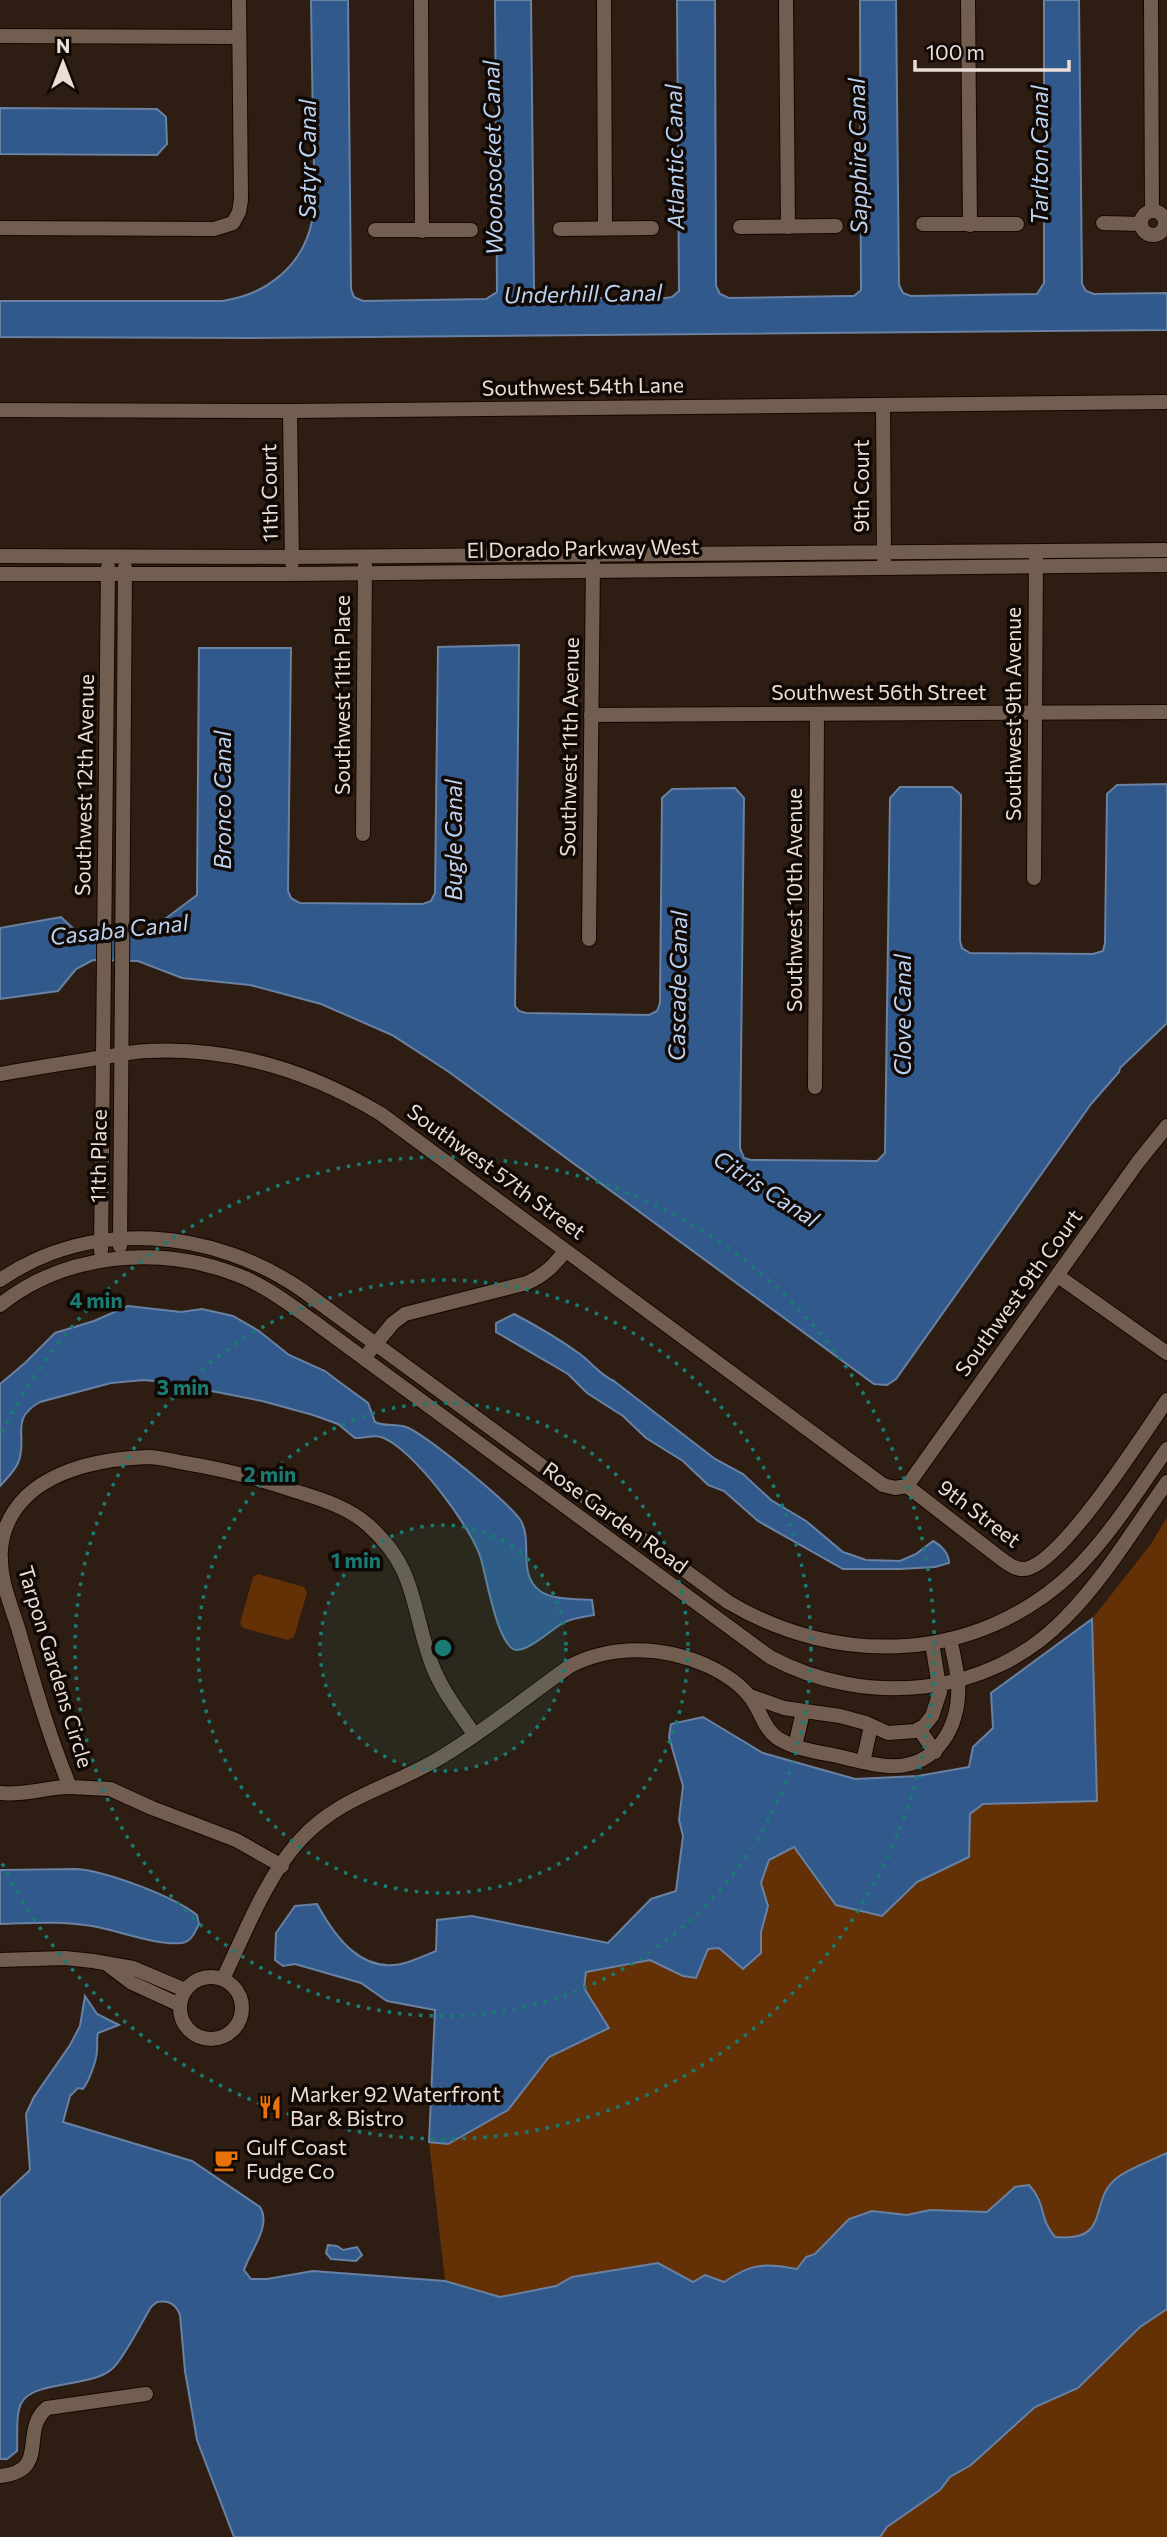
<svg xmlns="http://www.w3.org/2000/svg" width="1167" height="2537" viewBox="0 0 1167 2537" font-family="Commissioner,sans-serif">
	<rect width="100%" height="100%" fill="#2e1d12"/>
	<!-- green -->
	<g fill="#633105">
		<path d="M1167,1517V2153C1148,2162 1124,2170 1110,2185C1086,2212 1112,2240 1055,2237L1045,2225L1040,2197L1015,2187L987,2212L930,2210L907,2215L872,2211L835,2233L815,2254L806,2257L797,2270C766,2263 750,2263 724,2282L705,2275L693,2282L658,2263L572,2277L556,2286L500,2297L445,2281L429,2142L448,2144L508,2110L549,2057L608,2028L584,1988L586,1972L650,1960L683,1976L708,1949L719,1948L744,1969L761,1952V1932L767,1906L761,1883L768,1860L794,1847L836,1905L882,1916L917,1882L969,1857L970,1814L983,1804L1096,1801L1092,1619L1151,1544Z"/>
		<path d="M258,1574L304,1587L307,1593L294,1637L288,1640L243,1628L240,1623L253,1577Z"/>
		<path d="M1167,2309V2537H880L887,2527L940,2490L950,2477L971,2465L1035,2407L1078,2388L1140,2327Z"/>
	</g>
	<!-- water -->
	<g fill="#32598b" stroke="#6981a2" stroke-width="2">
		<path d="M311,0H348L351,289L354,297L363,301L486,299L497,292L495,0H531L534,288L535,292L541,298H666L672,297L679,291L677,0H715L716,286L720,294L729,298L848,296H854L861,290L860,0H896L899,285L903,293L911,296L1037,294L1044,283V0H1079L1082,284L1086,291L1094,294L1167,293V330L248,338L0,337V301H222C266,295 303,266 312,221C317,192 313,159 313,129C312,86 312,43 311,0Z"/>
		<path d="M0,108L157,109L166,117L167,144L157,155L0,154Z"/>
		<path d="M519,645L515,1006L519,1011L526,1013L649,1015L657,1011L660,1003L662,798L672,789L735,788L744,798L740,1148L744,1158L751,1160L877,1161L885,1153L890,798L900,787H952L961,795L960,941L962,948L970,953L1093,954L1103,951L1105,943L1107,794L1117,785L1167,784V1023L1120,1068L1119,1072L1091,1104L896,1379L887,1385L874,1384L449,1072L392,1035L321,1004L250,985L182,978L138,961L93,960L76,969L58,991L0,999V928L61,917L78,933L139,934L153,928L197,895L199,648H291L288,891L291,898L300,903L423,904L431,901L435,893L438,647Z"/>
		<path d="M128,1306L181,1312L202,1309L233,1316L259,1331L289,1355L325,1371L338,1381L368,1403L375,1422C385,1427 396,1423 406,1427C425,1434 511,1504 521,1521C533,1542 517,1574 540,1591C552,1600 577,1599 592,1600L594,1615C584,1617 572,1618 563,1623C552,1629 530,1650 517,1650C498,1650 486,1575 481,1559C473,1529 411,1446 381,1437C373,1434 364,1439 355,1438L338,1424L313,1415L262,1401L165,1382L144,1380L111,1383L40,1402C8,1420 29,1437 18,1463C14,1472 7,1478 0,1486V1384L25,1363L55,1333L94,1321Z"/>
		<path d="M514,1314C537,1326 559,1339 580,1354C592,1363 600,1375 614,1381L715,1459L743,1474L771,1500L806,1521L843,1552L866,1560L900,1561L916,1554L933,1541C941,1545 949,1553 949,1563L935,1567L900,1569H843L758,1521L724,1491L708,1485L683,1461L646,1438L623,1416L587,1393L568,1374L496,1332V1323Z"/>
		<path d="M1092,1619L1097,1801L983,1804L970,1814L969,1857L917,1882L882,1916L836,1905L794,1847L769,1860L761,1883L768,1906L761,1932V1953L743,1969L719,1948L708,1949L696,1978L683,1976L650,1960L586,1972L584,1988L609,2028L549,2057L508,2110L448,2144L429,2142L435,2010L387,2001L361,1983L295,1964L283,1966L275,1960L276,1933L295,1906L317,1904C335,1937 362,1975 405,1963C415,1960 426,1955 436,1951L437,1920L472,1916L608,1943L651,1899L676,1891L683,1836L679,1820L683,1786L669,1737L671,1724L703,1717L763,1753L855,1779L918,1776L969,1767L973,1747L993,1728L991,1693Z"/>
		<path d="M76,1869C106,1871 173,1896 197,1915L199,1924C195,1932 191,1942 182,1943C157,1946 117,1930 92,1926C61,1921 31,1923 0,1924V1870Z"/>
		<path d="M85,1996L97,2014L119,2025L98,2033C96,2040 98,2043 97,2050C97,2060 89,2081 83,2089L78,2088L70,2096L63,2122L192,2161L260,2207C272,2226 250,2251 244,2270L251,2279H267L313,2271L445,2281L500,2297L556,2286L572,2277L658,2263L693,2282L705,2275L724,2282C752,2263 764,2263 797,2269L806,2257L815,2254L849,2219L872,2211L907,2215L930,2210L987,2212L1015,2187L1029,2185C1047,2204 1038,2217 1055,2237C1114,2242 1086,2201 1118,2177C1132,2167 1151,2161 1167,2153V2309L1140,2327L1078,2388L1035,2407L971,2465L950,2477L940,2490L887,2527L880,2537H234L197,2440L185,2371L180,2315C176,2304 168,2300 157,2302L151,2307C142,2322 124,2358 113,2368C93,2388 35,2380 22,2402C15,2413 18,2437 17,2451L7,2459H0V2198L30,2170L26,2114L34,2097L70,2045L80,2026Z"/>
		<path d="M328,2245L337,2246L343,2250L357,2247L362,2255L356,2261L331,2259L326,2253Z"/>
	</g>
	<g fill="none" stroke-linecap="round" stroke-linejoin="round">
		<!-- minor casing -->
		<g stroke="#160701" stroke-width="16">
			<g id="minor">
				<path d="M421,0L422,231"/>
				<path d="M604,0L605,228"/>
				<path d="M786,0L788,227"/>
				<path d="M968,0L970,225"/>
				<path d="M1151,0L1152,211"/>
				<path d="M0,36L239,37"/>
				<circle cx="1153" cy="223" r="12"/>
				<path d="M1103,223L1140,224"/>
				<path d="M923,224H1017"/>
				<path d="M740,227L836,226"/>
				<path d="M0,228L214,229L233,223L239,212L241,200L239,0"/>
				<path d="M560,229L652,228"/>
				<path d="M375,230H471"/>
				<path d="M883,405L884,561"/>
				<path d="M0,410L290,411L1167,402"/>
				<path d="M290,411L292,563"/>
				<path d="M0,556L292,557L1167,550"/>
				<path d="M0,574H292L1167,565"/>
				<path d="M591,715L1167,712"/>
				<path d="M363,834L365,565"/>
				<path d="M1034,878L1036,556"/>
				<path d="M589,939L593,563"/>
				<path d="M0,1074C35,1068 70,1062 105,1057C119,1055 133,1051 148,1051C231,1047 310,1071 381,1114L883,1485L895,1488L907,1486"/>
				<path d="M815,1087L817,714"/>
				<path d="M120,1246L125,567"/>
				<path d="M101,1251L108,567"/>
				<path d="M1058,1276L1167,1353"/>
				<path d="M0,1280C92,1217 213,1229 302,1290L728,1602C839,1668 977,1663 1073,1572C1110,1536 1138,1490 1167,1449"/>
				<path d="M0,1305C65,1253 158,1245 235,1274C263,1284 288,1303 313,1321L770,1657C865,1708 988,1698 1065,1618C1104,1579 1135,1527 1167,1482"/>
				<path d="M369,1352L393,1323L405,1314L527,1283C544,1275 554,1266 565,1251"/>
				<path d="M907,1486L1138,1162L1167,1126"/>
				<path d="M907,1486L1000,1558C1008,1564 1018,1572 1029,1568C1067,1555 1142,1436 1167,1400"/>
				<path d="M750,1696L784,1708L840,1716L866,1723L888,1733L915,1731L924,1726L932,1716L940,1692L932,1643"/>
				<path d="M919,1729L935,1752"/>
				<path d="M795,1746L803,1712"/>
				<path d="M863,1762L871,1726"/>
				<path d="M0,1793C24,1796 46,1787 70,1787"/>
				<path d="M282,1866L236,1840L152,1808L110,1789L70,1787C49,1736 34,1684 19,1631C12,1608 1,1583 1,1559C0,1552 2,1541 4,1533C22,1474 93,1459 148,1457C160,1457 173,1461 185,1463C222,1469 257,1478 292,1490C319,1499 347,1506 368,1525C417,1568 411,1607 431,1662C440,1688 458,1711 474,1734"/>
				<path d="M0,1960L65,1958L93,1961L133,1968L185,1990"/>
				<path d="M108,1965L132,1983L180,2005"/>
				<circle cx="211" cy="2008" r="31"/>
				<path d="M223,1979C244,1935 267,1875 301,1839C341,1796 389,1788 438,1759C484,1732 526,1697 570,1666C613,1644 664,1646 708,1666C723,1673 740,1684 750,1697C760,1709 763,1727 776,1737C794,1750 821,1752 842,1757C857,1761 873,1765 888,1766C938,1769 961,1725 958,1680C956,1667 953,1652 950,1639"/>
				<path d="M0,2476C51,2471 19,2431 47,2408L146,2394"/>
			</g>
		</g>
		<!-- minor -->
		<use href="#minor" stroke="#725e50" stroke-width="14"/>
	</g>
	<!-- distance rings -->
	<circle cx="443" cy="1648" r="123" fill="#1a7b73" fill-opacity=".12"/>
	<g fill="none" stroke="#1a7b73" stroke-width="3.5" stroke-dasharray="3.5 7">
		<circle cx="443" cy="1648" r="123"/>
		<circle cx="443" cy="1648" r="245"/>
		<circle cx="443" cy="1648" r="368"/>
		<path d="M2 1433A491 491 0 1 1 2 1863"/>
	</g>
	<!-- icons -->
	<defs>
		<g id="restaurant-bare" transform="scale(1.89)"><path d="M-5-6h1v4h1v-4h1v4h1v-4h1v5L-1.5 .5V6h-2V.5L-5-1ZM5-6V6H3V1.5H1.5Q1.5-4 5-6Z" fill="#e8710a" stroke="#110905" stroke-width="2.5" paint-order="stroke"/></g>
		<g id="cafe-bare" transform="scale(1.89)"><path d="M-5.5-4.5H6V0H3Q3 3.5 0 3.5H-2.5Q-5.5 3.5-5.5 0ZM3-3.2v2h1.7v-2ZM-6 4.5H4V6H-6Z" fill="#e8710a" stroke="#110905" stroke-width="2.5" paint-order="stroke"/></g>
	</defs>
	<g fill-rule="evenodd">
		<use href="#restaurant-bare" x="270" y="2107"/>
		<use href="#cafe-bare" x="226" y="2160"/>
	</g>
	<g text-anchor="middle" stroke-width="7" stroke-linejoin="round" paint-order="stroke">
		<!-- street labels -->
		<g font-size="21" fill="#eaded6" stroke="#110905">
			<text transform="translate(583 387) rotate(-1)" y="7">Southwest 54th Lane</text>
			<text transform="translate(862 486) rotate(-90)" y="7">9th Court</text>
			<text transform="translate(270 493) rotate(-91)" y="7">11th Court</text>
			<text transform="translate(583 549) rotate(-1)" y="7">El Dorado Parkway West</text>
			<text x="879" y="700">Southwest 56th Street</text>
			<text transform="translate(343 695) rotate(-90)" y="7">Southwest 11th Place</text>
			<text transform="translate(1014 714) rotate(-90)" y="7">Southwest 9th Avenue</text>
			<text transform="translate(570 747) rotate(-89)" y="7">Southwest 11th Avenue</text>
			<text transform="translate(85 785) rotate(-89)" y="7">Southwest 12th Avenue</text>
			<text transform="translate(795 900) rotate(-90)" y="7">Southwest 10th Avenue</text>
			<text transform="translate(99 1156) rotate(-89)" y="7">11th Place</text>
			<text transform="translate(496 1172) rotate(36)" y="7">Southwest 57th Street</text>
			<text transform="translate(1019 1293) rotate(-54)" y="7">Southwest 9th Court</text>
			<text transform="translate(979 1514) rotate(37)" y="7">9th Street</text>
			<text transform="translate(615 1518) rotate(36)" y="7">Rose Garden Road</text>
			<text transform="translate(55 1667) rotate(73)" y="7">Tarpon Gardens Circle</text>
		</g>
		<!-- poi labels -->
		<g font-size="21" fill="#eaded6" stroke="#110905" text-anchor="start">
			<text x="290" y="2102">Marker 92 Waterfront<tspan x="290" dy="24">Bar &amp; Bistro</tspan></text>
			<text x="246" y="2155">Gulf Coast<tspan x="246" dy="24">Fudge Co</tspan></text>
		</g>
		<!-- water labels -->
		<g font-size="23" font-style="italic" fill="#bbd2f0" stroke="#110905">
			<text transform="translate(1040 155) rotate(-90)" y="8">Tarlton Canal</text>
			<text transform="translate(858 156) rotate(-91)" y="8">Sapphire Canal</text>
			<text transform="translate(675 157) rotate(-91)" y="8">Atlantic Canal</text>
			<text transform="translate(493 158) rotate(-91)" y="8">Woonsocket Canal</text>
			<text transform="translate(308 159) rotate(-90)" y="8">Satyr Canal</text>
			<text transform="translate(583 294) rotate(-1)" y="8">Underhill Canal</text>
			<text transform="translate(223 800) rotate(-90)" y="8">Bronco Canal</text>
			<text transform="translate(454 840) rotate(-90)" y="8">Bugle Canal</text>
			<text transform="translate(119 930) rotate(-6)" y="8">Casaba Canal</text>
			<text transform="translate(678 986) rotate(-89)" y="8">Cascade Canal</text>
			<text transform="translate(903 1015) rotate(-90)" y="8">Clove Canal</text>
			<text transform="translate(766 1189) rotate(33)" y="8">Citris Canal</text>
		</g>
	</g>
	<circle cx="443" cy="1648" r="10" fill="#1a7b73" stroke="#110905" stroke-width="3.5"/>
	<g font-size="21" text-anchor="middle" font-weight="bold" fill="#1a7b73" stroke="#110905" stroke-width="7" stroke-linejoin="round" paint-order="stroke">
		<text x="96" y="1308">4 min</text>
		<text x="183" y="1395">3 min</text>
		<text x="270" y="1482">2 min</text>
		<text x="356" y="1568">1 min</text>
	</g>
	<!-- north arrow -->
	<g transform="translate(63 63)" stroke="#110905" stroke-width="5" paint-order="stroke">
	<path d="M0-5L12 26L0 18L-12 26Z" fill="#eaded6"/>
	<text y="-10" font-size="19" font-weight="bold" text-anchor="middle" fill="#eaded6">N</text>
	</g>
	<!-- scale -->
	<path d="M915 60v10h154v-10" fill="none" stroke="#eaded6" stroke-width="3.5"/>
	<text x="926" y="60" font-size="21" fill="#eaded6" stroke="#110905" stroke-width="5" paint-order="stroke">100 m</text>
</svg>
